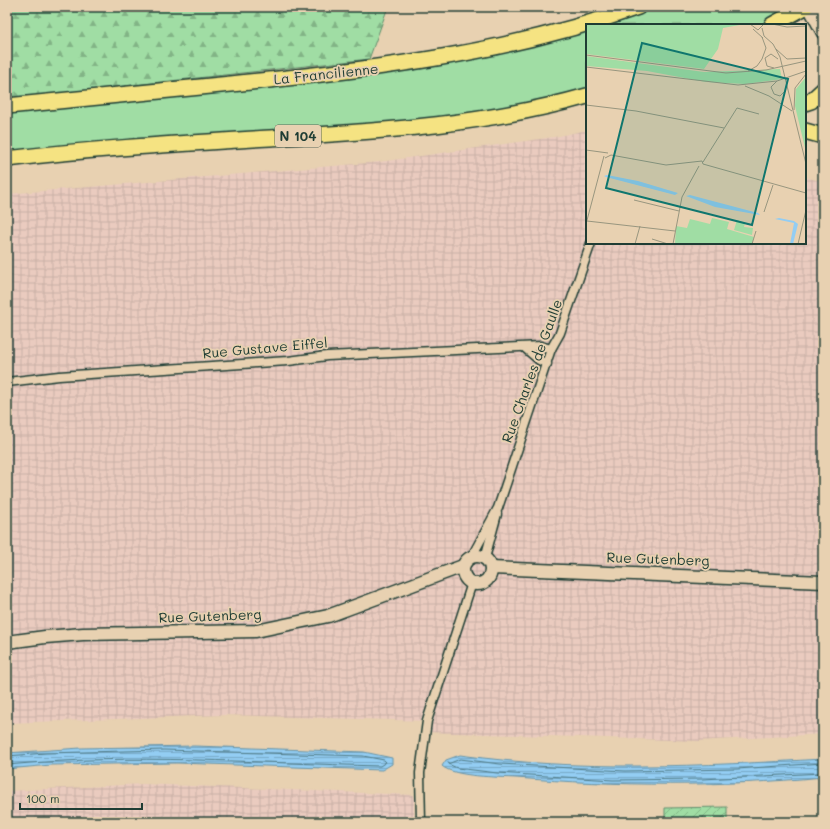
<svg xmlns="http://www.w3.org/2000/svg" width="830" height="829" viewBox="0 0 830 829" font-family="Mali,sans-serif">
	<defs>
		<pattern id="industrial-grid" width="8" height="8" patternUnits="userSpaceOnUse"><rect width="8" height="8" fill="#eacbbf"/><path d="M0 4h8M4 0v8" fill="none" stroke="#c8afa5"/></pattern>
		<pattern id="forest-firs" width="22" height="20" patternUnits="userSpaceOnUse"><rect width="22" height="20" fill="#a0dda4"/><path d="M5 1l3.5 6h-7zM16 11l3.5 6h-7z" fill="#82b486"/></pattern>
		<pattern id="garden-furrows" width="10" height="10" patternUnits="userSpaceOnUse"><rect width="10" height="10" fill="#a0dda4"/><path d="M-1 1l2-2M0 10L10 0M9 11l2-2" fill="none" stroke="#82b486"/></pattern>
		<pattern id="water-rules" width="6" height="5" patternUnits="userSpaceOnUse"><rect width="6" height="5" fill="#93cdf3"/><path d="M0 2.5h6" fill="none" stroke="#77a8c6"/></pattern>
	</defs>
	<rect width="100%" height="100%" fill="#e8d1b1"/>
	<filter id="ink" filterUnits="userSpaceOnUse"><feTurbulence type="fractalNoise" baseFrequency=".025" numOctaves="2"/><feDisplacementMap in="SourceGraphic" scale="8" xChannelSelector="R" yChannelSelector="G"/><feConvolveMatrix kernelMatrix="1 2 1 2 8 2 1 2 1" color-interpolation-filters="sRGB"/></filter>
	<g filter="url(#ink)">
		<!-- industrial -->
		<g fill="url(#industrial-grid)">
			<path d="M587,130V243H805V177L823,182V734L698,741L425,732L427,721L224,715L7,723V194L379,162L554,137Z"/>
			<path d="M143,784L414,795V822H7V791Z"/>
		</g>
		<!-- grass -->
		<g fill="#a0dda4" stroke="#608d6c">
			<path d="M650,7H796L760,25H597Z"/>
			<path d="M587,28V91L479,114L394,125L7,155V111L370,75Z"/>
		</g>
		<!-- forest -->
		<path fill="url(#forest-firs)" stroke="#608d6c" d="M7,7H388L369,59L7,99Z"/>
		<!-- garden -->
		<path fill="url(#garden-furrows)" stroke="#608d6c" d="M727,807V822H665V808Z"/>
		<!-- water -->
		<g fill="url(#water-rules)" stroke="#6593a7">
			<path d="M195,746L364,752L392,758V764L382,770L177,763L51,765L7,769V753L81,748Z"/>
			<path d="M460,755C580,772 702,766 823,759V777C721,787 618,786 516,778C498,777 454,777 442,766L446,760Z"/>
		</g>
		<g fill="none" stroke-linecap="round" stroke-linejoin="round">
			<!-- shore -->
			<g stroke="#4d7780" stroke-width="1">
				<path d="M7,756L46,753L164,750L363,756L384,760L386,762L380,766C256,763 131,753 7,765"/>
				<path d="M823,763L737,769L625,771L500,764L460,759L448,764L457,768L497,773L613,780L702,779L823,773"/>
			</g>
			<!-- street casing -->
			<g stroke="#1f3d34" stroke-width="11">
				<g id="street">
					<path d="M525,348L539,360L547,364"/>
					<path d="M7,382L59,376L288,361L327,356L541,346L551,349"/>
					<path d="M472,556L498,508L551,349L560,333L591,243"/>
					<path d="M485,558L497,514"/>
					<path d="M421,822L420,773L427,721L472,583"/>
				</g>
			</g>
			<!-- secondary casing -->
			<g stroke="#1f3d34" stroke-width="15">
				<g id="secondary">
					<path d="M809,7L823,33"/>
					<path d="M821,7L823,11"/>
					<circle cx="477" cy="570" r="14"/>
					<path d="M491,568L823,582"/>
					<path d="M7,642L45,637L83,634L256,631L328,616L463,566"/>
				</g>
			</g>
			<!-- highway casing -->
			<g stroke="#1f3d34" stroke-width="18">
				<g id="highway">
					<path d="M772,25L805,7"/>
					<path d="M805,103L811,101L823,90"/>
					<path d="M7,106C82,99 156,91 231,84C369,70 507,54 638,7"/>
					<path d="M805,131L823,136"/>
					<path d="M7,159C99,148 192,143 285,137C386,131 489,124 587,96"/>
				</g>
			</g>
			<!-- street -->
			<use href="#street" stroke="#e8d1b1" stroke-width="8"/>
			<!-- secondary -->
			<use href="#secondary" stroke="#e8d1b1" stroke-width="12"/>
			<!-- highway -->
			<use href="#highway" stroke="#f5e382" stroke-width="15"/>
		</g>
	</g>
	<g text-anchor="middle" stroke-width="3.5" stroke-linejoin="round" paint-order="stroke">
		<!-- shield labels -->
		<rect fill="#e8d1b1" stroke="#5b695a" stroke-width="1" x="275" y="125" width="46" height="22" rx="3"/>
		<g font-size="13" font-weight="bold" fill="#1f3d34">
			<text x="298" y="141">N 104</text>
		</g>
		<!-- street labels -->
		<g font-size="14" fill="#1f3d34" stroke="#e8d1b1">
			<text transform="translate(326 74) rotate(-6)" y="5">La Francilienne</text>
			<text transform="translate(265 348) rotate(-5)" y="5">Rue Gustave Eiffel</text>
			<text transform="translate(532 371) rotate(-70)" y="5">Rue Charles de Gaulle</text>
			<text transform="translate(658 559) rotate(2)" y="5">Rue Gutenberg</text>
			<text transform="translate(210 616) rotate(-2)" y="5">Rue Gutenberg</text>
		</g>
	</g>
	<!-- overview -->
	<g transform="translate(586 24)">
		<rect width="220" height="220" fill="#e8d1b1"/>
		<path d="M0,32L118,48L194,45L196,55L159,60L120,58L61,47L0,42ZM220,53V128L209,82L210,65ZM126,194L143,198L141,205L168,213L166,220H89L90,202L101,204L104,195L124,200ZM151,196L159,199L158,203L167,204L166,211L148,206Z" fill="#a0dda4"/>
		<path d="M0,0H159L137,4L132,25L118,45L0,30Z" fill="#a0dda4"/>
		<path d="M21,151L52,157L92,169L89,171L20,153L18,152ZM104,171L172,189L174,191L129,183L100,172ZM193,194L208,197L212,200L207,220H204L208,199L189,195Z" fill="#93cdf3"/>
		<path fill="none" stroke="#98967f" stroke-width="1" d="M164,0L172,6L178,0M186,0L201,3L220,2M176,4L178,12L187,20L194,33L220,140M167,5L177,14M190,25L201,35L220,34M0,31L140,49L180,46L220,37M0,43L152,61L191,57L220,47M188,44L181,42L179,34L185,30L192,35M162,47L171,42L176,35L180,24L176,13M191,57L185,63L188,70L194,72L200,66M159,62L183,72L206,87M0,81L50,87L138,104M208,86L209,64L220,50M0,126L22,129M19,134L25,131L80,141L116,137L117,140L220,169M117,138L151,84L173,90M48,176L93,187M178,188L187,161M1,197L89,207M0,200L18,132M66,215L82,220M49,220L54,202M87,220L96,173L113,142M166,220L170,207M212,220L220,186"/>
		<path fill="#0f766e" fill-opacity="0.15" stroke="#0f766e" stroke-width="2" d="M56,19L202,55L166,201L20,164Z"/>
		<rect width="220" height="220" fill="none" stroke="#1f3d34" stroke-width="2"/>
	</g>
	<!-- margin -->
	<rect width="830" height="829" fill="none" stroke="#e8d1b1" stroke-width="24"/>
	<rect x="12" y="12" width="806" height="805" fill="none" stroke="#1f3d34" stroke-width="1.5" filter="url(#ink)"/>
	<!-- scale -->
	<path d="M20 803v6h122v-6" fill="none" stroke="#1f3d34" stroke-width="2"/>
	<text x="26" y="803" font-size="12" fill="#1f3d34" stroke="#e8d1b1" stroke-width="3" paint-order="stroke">100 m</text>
</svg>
